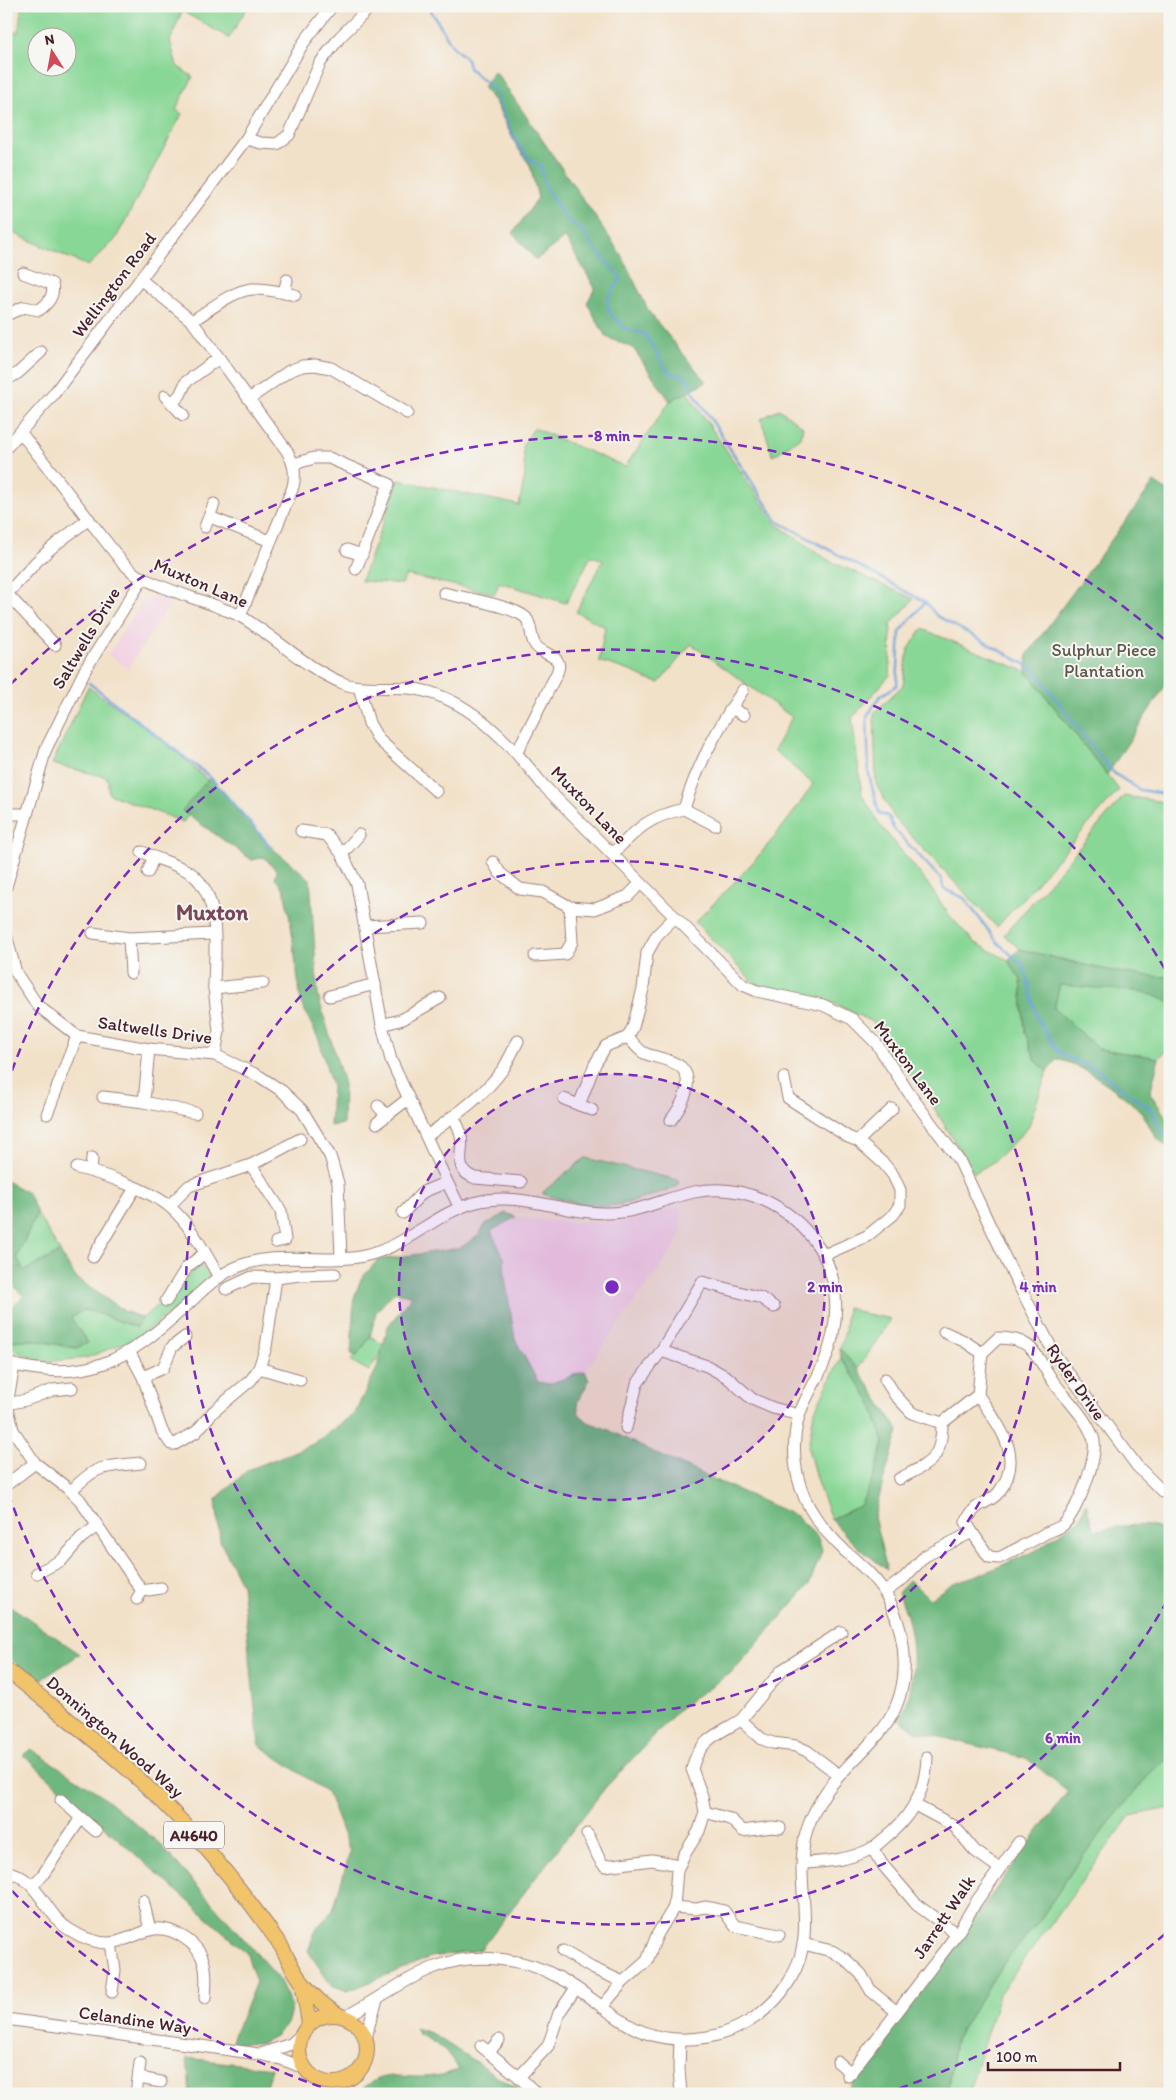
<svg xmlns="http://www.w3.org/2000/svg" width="1176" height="2100" viewBox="0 0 1176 2100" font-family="Itim,sans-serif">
	<rect width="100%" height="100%" fill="#f6f6f2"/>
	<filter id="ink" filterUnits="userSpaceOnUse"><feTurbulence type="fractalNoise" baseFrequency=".02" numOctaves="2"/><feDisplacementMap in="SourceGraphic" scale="10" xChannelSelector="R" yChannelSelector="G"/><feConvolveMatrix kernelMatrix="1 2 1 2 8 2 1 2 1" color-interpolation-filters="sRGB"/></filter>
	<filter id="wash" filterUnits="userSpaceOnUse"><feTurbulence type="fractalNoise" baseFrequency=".0096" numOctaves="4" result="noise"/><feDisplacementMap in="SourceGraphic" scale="20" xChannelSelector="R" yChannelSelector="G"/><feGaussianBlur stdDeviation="1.12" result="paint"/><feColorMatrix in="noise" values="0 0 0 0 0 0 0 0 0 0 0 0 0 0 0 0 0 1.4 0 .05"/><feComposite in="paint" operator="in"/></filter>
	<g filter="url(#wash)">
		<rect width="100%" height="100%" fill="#f2e1c9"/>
		<!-- built -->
		<g fill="#f2cfe0">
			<path d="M157,595L173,600L128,668L108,655L142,602Z"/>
			<path d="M680,1207L681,1235L677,1243L585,1371L549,1384L538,1382L515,1339L505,1278L504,1258L491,1231L516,1217L549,1221L608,1223L634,1220Z"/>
		</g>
		<!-- green -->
		<g fill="#89d796" stroke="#6a7b60" fill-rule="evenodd">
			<path d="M22,6H248L229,38L182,11L170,41L177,66L193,77L176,109L182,114L115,240L88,266L6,230V29L18,33ZM38,38H68V68H38Z"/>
			<path d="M687,392L776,524L828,560L914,599L891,624L890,675L852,718L862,795L880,825L922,876L950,916L974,942L1008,960L1021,980L1025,1033L1036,1061L1047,1072L1028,1128L993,1162L974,1173L931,1103L872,1022L835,1004L754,983L695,922C737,881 779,837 811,787L813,784L774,750L792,717L691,644L659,683L646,679L633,672L599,661L605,627L576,612L603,560L591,556L566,603L499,582L495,594L406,575L402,584L361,581L399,480L519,505L525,475L523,445L534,428L625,467L670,401Z"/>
			<path d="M779,409L803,427L800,438L773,456L761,419Z"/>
			<path d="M922,629L1027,672L1119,790L997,927L895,819L876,784L874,713L903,685L908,650Z"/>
			<path d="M88,687L161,738L213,785L183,822L109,794L107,777L52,764Z"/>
			<path d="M1124,796L1170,803V977H1145L1106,970L1020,949L1004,935Z"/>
			<path d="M1059,985L1141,990L1170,1002V1046L1159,1058L1099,1049L1054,1008Z"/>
			<path d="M585,1158L678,1180V1186C656,1194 632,1204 608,1206C586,1207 564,1200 543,1194V1192Z"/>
			<path d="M37,1213L60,1252L24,1272L17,1257Z"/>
			<path d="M200,1265L211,1277L180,1306L137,1338L86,1358L42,1362L6,1347V1341L34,1340L76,1348L88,1343L70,1318L83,1310C102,1313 118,1322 137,1327L143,1318Z"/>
			<path d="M847,1307L862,1313L891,1319L858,1369L840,1349L845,1331Z"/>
			<path d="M369,1335L385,1346L369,1371L351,1361Z"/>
			<path d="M841,1358L870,1400L884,1442L874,1477L860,1506L831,1519L817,1482L808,1448L814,1412Z"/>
			<path d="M1170,1757V1808L1130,1816L999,1994L968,2094H946L948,2088L955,2040L1000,1968L1040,1920L1076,1865L1110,1822L1152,1771Z"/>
		</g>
		<!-- forest -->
		<g fill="#6eb87f" stroke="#5c6c55">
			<path d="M495,71L622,256L649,312L706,382L670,401L633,348L606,337L587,303L595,288L565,237L536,260L513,233L538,198L530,165L517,147L495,102L483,87Z"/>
			<path d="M1154,482L1170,493V678L1107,775L1027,672V655Z"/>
			<path d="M210,777L272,848L310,879L318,996L344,1084L343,1124L330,1126L332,1087L319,1040L301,1003L291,925L284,889L275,878L277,871L264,857L252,860L182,811Z"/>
			<path d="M1020,949C1069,961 1119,976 1170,977V1002L1144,992L1060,985L1054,1008L1099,1049L1159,1058L1150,1093L1170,1123V1149C1165,1145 1159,1141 1155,1136C1150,1129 1147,1119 1142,1113C1128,1097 1076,1059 1056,1060L1047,1072L1036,1061L1025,1033L1021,980L1008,960Z"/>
			<path d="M6,1181L28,1193L37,1213L17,1257L24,1271L60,1252L76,1278L124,1311L143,1318L137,1327C118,1322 102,1313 83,1310L71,1318L88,1343L76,1348L34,1340L6,1341V1313L24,1296L6,1279V1231L10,1210L6,1207Z"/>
			<path d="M506,1213L516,1217L491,1231L504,1258L505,1278L515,1339L538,1382L549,1384L585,1371L589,1381L577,1403L579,1414L588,1422L609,1430L642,1447L798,1517L818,1538L822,1551L809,1585L733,1671L681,1707L605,1788L480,1950L431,1957L348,1991L331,1985L308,1951L316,1929L333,1910L350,1852L327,1792L259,1745L242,1585L220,1541L216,1499L248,1470L313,1444L354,1414L378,1366L388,1326L412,1296L395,1291L376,1312L370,1337L357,1356L351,1354L354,1298L361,1279L378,1260L460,1248L478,1236L485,1225Z"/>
			<path d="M840,1349L858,1369L899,1431L883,1482L874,1517L887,1570L853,1543L831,1519L860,1506L874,1477L884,1442L870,1400L841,1358Z"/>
			<path d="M1086,1503L1094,1531C1118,1527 1148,1519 1170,1534V1757L1152,1771L1110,1822L1076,1865L1040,1920L1000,1968L955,2040L948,2088L946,2094H845L1068,1791L1026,1758L916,1731L900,1720C919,1681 917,1631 898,1593L909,1580L930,1599L953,1583L984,1573L1035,1551L1080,1519Z"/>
			<path d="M6,1603L80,1654L39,1681L6,1656Z"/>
			<path d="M31,1749L100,1794L160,1844L279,1979L292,2007L287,2024L275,2036L260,2044L231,2043L256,1982L246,1952L23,1755Z"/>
			<path d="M415,2028L431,2033L525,2094H357C386,2065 403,2081 435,2076C443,2075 451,2072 459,2070C450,2052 435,2042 418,2034Z"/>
			<path d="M187,2058L271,2068L265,2094H190Z"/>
		</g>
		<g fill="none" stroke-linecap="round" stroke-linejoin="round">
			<!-- stream -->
			<g stroke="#6ba0d7" stroke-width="2.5">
				<path d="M428,6L453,47L467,59L469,68L497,93L500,106L518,145L531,161L541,166L542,174L546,188L565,218L584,232L590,243L621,278L608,298V311L626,329L645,334L669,373L687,377L692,390L777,521L925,602L900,632L897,685L879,697L867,717L869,775L879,813L889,817L893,828L941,879L944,889L964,898L998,943L1024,966L1037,1018L1059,1053L1095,1069L1152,1110L1160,1130L1170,1137"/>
				<path d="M925,602L937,616L1034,669L1094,750L1115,774L1140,790L1170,795"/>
				<path d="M89,683L210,777L272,848"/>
			</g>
		</g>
	</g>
	<g filter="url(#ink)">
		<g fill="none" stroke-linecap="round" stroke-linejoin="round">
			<!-- minor casing -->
			<g stroke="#9e807a" stroke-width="13">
				<g id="minor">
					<path d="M246,139L261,143L277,144L289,135L320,63L340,37L371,6"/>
					<path d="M140,279L192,321L287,451C294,464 296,473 293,487L240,616"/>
					<path d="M284,293L287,280"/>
					<path d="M6,315L24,307L39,310C48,304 55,295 52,284L23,273"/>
					<path d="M192,321C209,311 231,291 252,289C266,288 281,292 295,295"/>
					<path d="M6,380L18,373L41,352"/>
					<path d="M165,396L183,415"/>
					<path d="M249,399L289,371L302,366L315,365L331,368L407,413"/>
					<path d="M172,403L180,395L186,382L219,358"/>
					<path d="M21,433L122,562L135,574C159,588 189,596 216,606C224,610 233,612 240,616C276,637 306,669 345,684C360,690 391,686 409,688C467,695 509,742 543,785L743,985L757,991L823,1005L852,1019L876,1043L911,1096L960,1162L1009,1266L1055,1355L1137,1466L1162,1491L1170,1496"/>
					<path d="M6,448L53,395L246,139L304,42L332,6"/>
					<path d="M294,464L314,458H329L389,484L356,569"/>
					<path d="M210,517L270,541"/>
					<path d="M205,527L214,504"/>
					<path d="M347,550L362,555"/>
					<path d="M444,593C462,598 515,606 526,618C533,626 529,638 536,646C544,656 565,655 557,673L517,752"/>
					<path d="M7,594L55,645"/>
					<path d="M6,595L37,561L56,544L89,519"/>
					<path d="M359,687L369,723L378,739L436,791"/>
					<path d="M731,708L744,715"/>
					<path d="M6,814H26"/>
					<path d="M715,825L684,809C697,765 718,728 743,690"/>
					<path d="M301,831L327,835L342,854L357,884L382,1025L391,1060L447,1182L423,1192L403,1213"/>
					<path d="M142,852C154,858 183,866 192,874C223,899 214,953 214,988L263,983"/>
					<path d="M342,854L359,835"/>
					<path d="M612,854C638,829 647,817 684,809"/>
					<path d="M493,862L500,873L520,889L543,892L570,907L595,909L628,896L641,883"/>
					<path d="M148,872L153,858"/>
					<path d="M6,887L46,749L85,670L143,578"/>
					<path d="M365,926L423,923"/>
					<path d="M93,933L129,938L213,934"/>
					<path d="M6,935L16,973L38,1006L77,1036L149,1049L215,1055L259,1076L282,1091L302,1110L330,1156L338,1183L341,1258"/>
					<path d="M129,938L131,973"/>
					<path d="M535,956L565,954L572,942L570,907"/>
					<path d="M214,988L219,1031L215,1055"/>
					<path d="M330,996L375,984"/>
					<path d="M382,1025L403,1019L440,998"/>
					<path d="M784,1078L788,1098L848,1137L858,1141"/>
					<path d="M103,1097L144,1102L149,1049"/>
					<path d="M564,1099L592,1110"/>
					<path d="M144,1102L195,1113"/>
					<path d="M579,1105L595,1064L606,1046L628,1037"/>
					<path d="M378,1106L387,1116"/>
					<path d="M47,1114L77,1036"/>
					<path d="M453,1116C456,1122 460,1129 461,1135C465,1152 451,1169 475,1178L521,1182"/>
					<path d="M671,1120C681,1107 696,1082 681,1067C672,1059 655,1058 644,1053C638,1050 633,1042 628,1037L633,1027L643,989L647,953L657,935L674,918"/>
					<path d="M377,1123L408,1099"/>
					<path d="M427,1136C454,1116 483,1097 503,1069C509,1060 513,1050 518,1041"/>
					<path d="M251,1165L281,1211L285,1240L276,1242"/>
					<path d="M77,1168C101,1173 152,1191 170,1207C191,1225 205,1253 219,1277"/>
					<path d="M91,1171L92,1158"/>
					<path d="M447,1182L460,1208"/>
					<path d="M169,1206L189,1186L251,1165L300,1139"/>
					<path d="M824,1255L867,1236L893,1215L900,1205V1190L893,1175L884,1164L858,1141L892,1109"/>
					<path d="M93,1257L135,1188"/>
					<path d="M226,1289L252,1277L276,1278"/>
					<path d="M166,1301L187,1267L205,1253"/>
					<path d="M774,1307L761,1298L702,1282L661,1351L707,1366L727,1377L752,1399L773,1408L799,1415"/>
					<path d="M130,1353L143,1377L162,1431L171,1444H175L196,1432L213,1412L251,1380L259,1368L266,1347L276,1278L300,1275L335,1274"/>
					<path d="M6,1363C88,1384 126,1361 185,1307C201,1292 216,1276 237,1267C278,1249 326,1266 368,1255C408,1245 437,1212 477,1202C521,1191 565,1214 609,1213C638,1213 665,1198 694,1192C743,1182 791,1206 818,1246C841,1280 840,1326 824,1363C817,1380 806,1396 800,1413C793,1433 793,1458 798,1478C805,1508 823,1530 845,1551C862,1566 879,1580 889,1600C910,1644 912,1696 878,1735C861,1754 841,1771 826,1792C816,1807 807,1824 804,1842C795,1898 822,1939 782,1992C764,2015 737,2032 708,2037C634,2049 616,2010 560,1978C541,1967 518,1961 497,1959C432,1953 398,1989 345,2017"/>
					<path d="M14,1366L7,1404L13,1430L35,1463L71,1491L80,1500L142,1591"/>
					<path d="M259,1368L300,1380"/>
					<path d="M143,1377L163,1368L172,1347L185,1337"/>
					<path d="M885,1379L895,1395L912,1413L942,1423L978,1395L982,1353L964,1341L944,1332"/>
					<path d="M7,1404L26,1400L53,1390L72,1388"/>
					<path d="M626,1428L637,1384L661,1351"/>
					<path d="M899,1479C929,1463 942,1461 942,1423"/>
					<path d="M6,1485L35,1463"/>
					<path d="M71,1491C98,1463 105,1467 141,1463"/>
					<path d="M972,1532L966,1522C976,1500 989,1505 999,1492C1026,1456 998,1425 978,1395"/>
					<path d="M37,1573L62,1560L81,1538L97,1526"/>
					<path d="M885,1592L904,1578L925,1556L972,1532L989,1557L999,1558C1015,1550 1031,1542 1046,1533C1051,1531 1059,1528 1063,1525C1077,1512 1100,1455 1093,1437C1085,1416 1066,1399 1053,1381C1035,1355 1034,1338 998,1338L982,1353"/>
					<path d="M137,1599L142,1591L161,1588"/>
					<path d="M741,1720L782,1670L841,1632"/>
					<path d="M915,1805L954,1826L975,1851L999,1868"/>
					<path d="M705,1812L730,1819L743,1831L772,1827L780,1828"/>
					<path d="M81,1818L96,1831"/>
					<path d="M587,1834C595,1844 596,1859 605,1866L652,1860L679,1865"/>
					<path d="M872,1848L882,1864L917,1905L957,1934"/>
					<path d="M803,1863C826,1862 849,1860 871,1849C876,1846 881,1841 886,1837C911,1817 926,1790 927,1757"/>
					<path d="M6,1872C37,1875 45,1915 70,1930C81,1937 96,1943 109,1943C124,1942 136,1934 150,1930C170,1924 199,1943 204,1963C207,1974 206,1987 205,1998"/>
					<path d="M32,1886L42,1876L81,1818L61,1800"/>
					<path d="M143,1900L150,1930"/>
					<path d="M674,1907L696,1909L705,1907L716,1909L724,1911L735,1926L779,1935"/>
					<path d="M111,1943L115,1970L112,1992"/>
					<path d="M803,1944L832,1951L845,1959L861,1974L871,1991L897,2012"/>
					<path d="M563,1951L592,1968L623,1982"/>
					<path d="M602,2007L623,1982L647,1961L657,1935L674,1907L677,1870L684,1855L699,1831L705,1812L702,1796L692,1769C699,1739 718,1734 741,1720L762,1739L773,1743L796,1746L807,1751L839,1775"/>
					<path d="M6,2019L259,2054L281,2059L304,2068"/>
					<path d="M366,2040L369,2025L377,2000"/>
					<path d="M680,2040L679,2069L681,2094"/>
					<path d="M481,2046L519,2077L548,2046L559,2013L576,1988"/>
					<path d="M489,2052L499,2040"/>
					<path d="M261,2054L291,2044L302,2034"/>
					<path d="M838,2062L851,2073"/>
					<path d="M848,2076L957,1934L976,1902L1019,1842"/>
					<path d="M519,2077L537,2094"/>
					<path d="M139,2078L161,2082"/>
					<path d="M136,2094L140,2063"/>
				</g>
			</g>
			<!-- major casing -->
			<g stroke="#9e807a" stroke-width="16">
				<g id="major">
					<path d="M6,1669C72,1723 141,1774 197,1838C227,1872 255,1908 281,1946C288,1958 293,1972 302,1982C312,1995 325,2007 339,2015"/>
					<path d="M302,1982L309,2023"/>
					<circle cx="333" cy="2049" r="34"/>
				</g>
			</g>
			<!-- minor -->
			<use href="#minor" stroke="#fff" stroke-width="11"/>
			<!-- major -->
			<use href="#major" stroke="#f1c36a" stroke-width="14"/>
		</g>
	</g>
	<!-- distance rings -->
	<circle cx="612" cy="1287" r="213" fill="#7b2cbf" fill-opacity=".12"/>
	<g fill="none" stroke="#7b2cbf" stroke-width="2.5" stroke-dasharray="9 6">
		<circle cx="612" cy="1287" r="213"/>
		<circle cx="612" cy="1287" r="426"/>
		<path d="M1167 1601A638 638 0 0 1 7 1489M7 1085A638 638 0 0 1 1167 973"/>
		<path d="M1165 1934A851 851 0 0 1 889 2092M335 2092A851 851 0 0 1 10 1889M10 685A851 851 0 0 1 1165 640"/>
	</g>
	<g text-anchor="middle" stroke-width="4" stroke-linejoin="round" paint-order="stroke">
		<!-- shield labels -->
		<rect fill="#f6f6f2" stroke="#7e6067" stroke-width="1" x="164" y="1821.5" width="60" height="27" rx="4"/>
		<g font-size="16" font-weight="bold" fill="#4a1f2b">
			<text x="194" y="1841">A4640</text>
		</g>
		<!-- street labels -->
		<g font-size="18" fill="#4a1f2b" stroke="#f6f6f2">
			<text transform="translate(114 285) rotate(-53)" y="6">Wellington Road</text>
			<text transform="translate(201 583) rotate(23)" y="6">Muxton Lane</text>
			<text transform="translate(86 638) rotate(-59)" y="6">Saltwells Drive</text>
			<text transform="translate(589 805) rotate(46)" y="6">Muxton Lane</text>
			<text transform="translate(155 1030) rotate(8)" y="6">Saltwells Drive</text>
			<text transform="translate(908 1063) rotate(53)" y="6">Muxton Lane</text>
			<text transform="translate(1076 1382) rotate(55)" y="6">Ryder Drive</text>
			<text transform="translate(115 1737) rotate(41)" y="6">Donnington Wood Way</text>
			<text transform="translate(944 1917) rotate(-56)" y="6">Jarrett Walk</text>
			<text transform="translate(135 2020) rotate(8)" y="6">Celandine Way</text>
		</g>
		<!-- park labels -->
		<g font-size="18" fill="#5d564b" stroke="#f6f6f2">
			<text x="1104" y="656">Sulphur Piece<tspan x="1104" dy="21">Plantation</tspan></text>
		</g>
		<!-- district labels -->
		<g font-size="22" font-weight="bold" fill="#794758" stroke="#f6f6f2">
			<text x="212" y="920">Muxton</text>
		</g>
	</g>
	<circle cx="612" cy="1287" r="8" fill="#7b2cbf" stroke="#f6f6f2" stroke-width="2.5"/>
	<g font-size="15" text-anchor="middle" font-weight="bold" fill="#7b2cbf" stroke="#f6f6f2" stroke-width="4" stroke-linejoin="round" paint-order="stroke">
		<text x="612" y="441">8 min</text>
		<text x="825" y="1292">2 min</text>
		<text x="1038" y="1292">4 min</text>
		<text x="1063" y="1743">6 min</text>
	</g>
	<!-- margin -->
	<rect width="1176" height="2100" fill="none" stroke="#f6f6f2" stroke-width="25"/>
	<!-- north arrow -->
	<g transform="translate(52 52) rotate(349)"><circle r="24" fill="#f6f6f2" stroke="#b1a0a2"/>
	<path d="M0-4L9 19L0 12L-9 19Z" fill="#d1495b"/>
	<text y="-8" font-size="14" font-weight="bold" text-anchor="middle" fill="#4a1f2b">N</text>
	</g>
	<!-- scale -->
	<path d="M988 2062v8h132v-8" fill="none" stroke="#4a1f2b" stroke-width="2.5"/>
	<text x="996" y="2062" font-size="15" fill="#4a1f2b" stroke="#f6f6f2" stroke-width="4" paint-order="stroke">100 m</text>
</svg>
